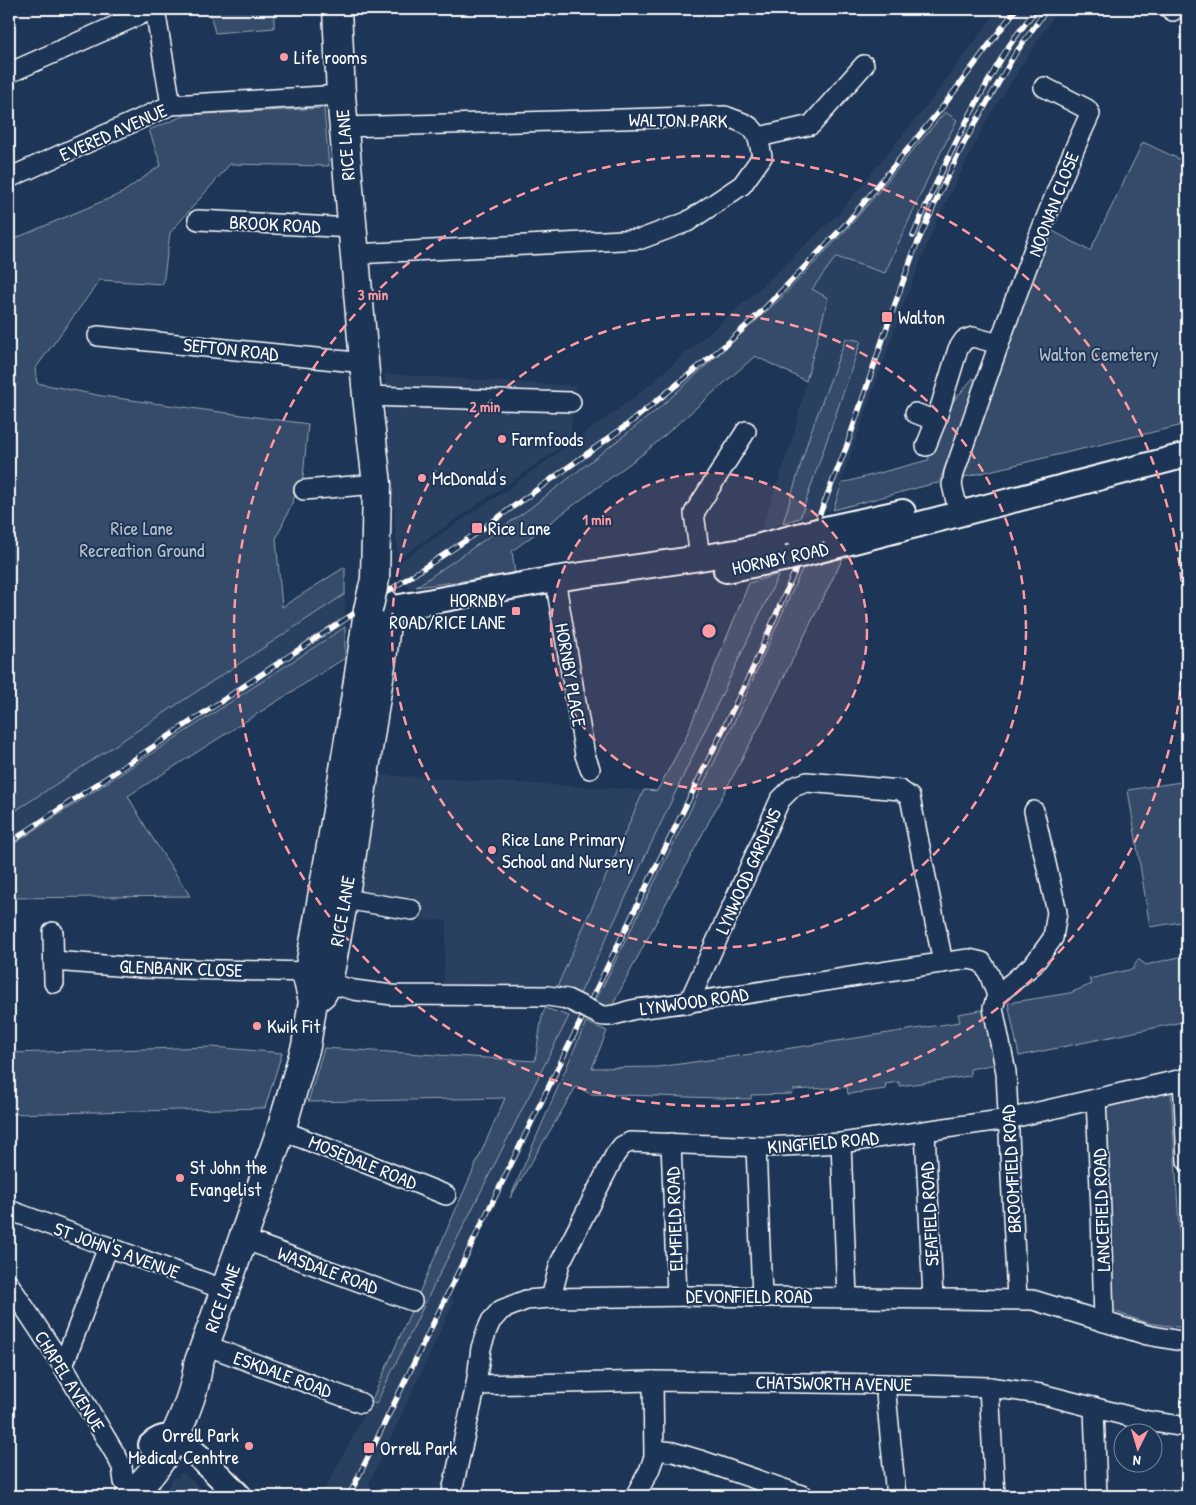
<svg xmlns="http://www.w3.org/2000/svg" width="1196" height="1505" viewBox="0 0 1196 1505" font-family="'Patrick Hand',sans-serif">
	<rect width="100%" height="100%" fill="#1d3557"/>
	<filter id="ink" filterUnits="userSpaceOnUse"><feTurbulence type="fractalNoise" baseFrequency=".02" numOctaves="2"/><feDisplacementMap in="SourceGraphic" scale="10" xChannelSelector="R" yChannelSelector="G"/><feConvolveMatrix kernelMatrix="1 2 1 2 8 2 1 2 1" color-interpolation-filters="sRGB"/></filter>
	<g filter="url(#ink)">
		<!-- built -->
		<g fill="#2a4161">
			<path d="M999,9H1058L987,120L935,225L906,298L831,510L800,518L861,342L846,338L810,434L783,523L761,530L794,434L806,381L828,298L812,290L836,257L885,272L957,120L848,228L780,299L657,410L529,509L416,587L409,588L398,572V563L509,488L635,397L755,293L838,214L924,109Z"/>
			<path d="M385,374L575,386L570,441L398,559L386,418Z"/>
			<path d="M802,569L733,724L451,1295L454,1302L369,1484L376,1495L380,1496H321L371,1402L377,1404L434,1285L573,1008L779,574Z"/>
			<path d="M345,594V627L9,847V815Z"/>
			<path d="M379,775L644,790L557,987L443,984L447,921L407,919L356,910Z"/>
			<path d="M180,1473H184L209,1496H166L169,1490L167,1489L174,1476L177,1478Z"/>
		</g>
		<!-- green -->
		<g fill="#364b69" stroke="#9aa5b4">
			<path d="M209,9H274V28L215,33Z"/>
			<path d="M324,108L329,166L230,164L170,233L163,284L100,280L35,369L37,383L102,396L308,424L303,478L276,539L282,607L345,567V594L9,815V241L122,193L161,165L149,130L186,115Z"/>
			<path d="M945,112L957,120L928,178L885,273L836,257L812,289L828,298L806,381L755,356L648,450L512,551L515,574L416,587L529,509L657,410L780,299L848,228Z"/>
			<path d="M1143,142L1187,163V424L960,478L1051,230L1090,251Z"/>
			<path d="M846,338L861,341L800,518L783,523L810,434Z"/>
			<path d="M973,378L976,382L939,483L932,484L833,510L842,483L928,460L945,411Z"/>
			<path d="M843,558L764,717L611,1008L593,1006L733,724L802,569Z"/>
			<path d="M779,574L577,1000L557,987L644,790L657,791L685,739L749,583Z"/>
			<path d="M345,627V658L128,796L148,831L190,896L9,898V847Z"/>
			<path d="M1187,781V921L1150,927L1128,790Z"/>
			<path d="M1187,955V1021L1019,1056L1008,1003L1070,993L1092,984L1089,979L1133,969L1138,959L1146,965Z"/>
			<path d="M545,1008L569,1016L434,1285L376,1404L371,1402L505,1098L308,1102L324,1048L535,1061L542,1016Z"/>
			<path d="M986,1009L996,1064L970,1069V1076L900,1086L899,1082L885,1084L886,1089L848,1094L847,1087L793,1090L792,1094L751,1095V1099L591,1094L576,1087L510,1198L586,1022L607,1031L592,1068L658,1067L759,1053L960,1022L958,1014Z"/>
			<path d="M212,1047L282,1053L265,1108L9,1114V1053Z"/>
			<path d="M1171,1091L1185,1328L1147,1323L1110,1310L1103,1105Z"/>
		</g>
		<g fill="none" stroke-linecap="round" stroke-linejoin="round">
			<!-- minor casing -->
			<g stroke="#fff" stroke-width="22">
				<g id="minor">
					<path d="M155,9L171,105"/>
					<path d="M1170,9L1173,11"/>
					<path d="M9,73L153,9"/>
					<path d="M343,127L725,116C753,126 757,126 762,157L742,185L687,222L641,239L355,254"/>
					<path d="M759,137L811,125L864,65"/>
					<path d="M9,178L171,105L341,95"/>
					<path d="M198,220L352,228"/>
					<path d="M98,336L365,363"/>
					<path d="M367,396L571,402"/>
					<path d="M915,413L936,421"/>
					<path d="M926,446L936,421L958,349L964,340L973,337L999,344"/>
					<path d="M304,490L377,484"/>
					<path d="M959,514L952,485L954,473C996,352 1037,230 1090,114L1087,109L1044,87"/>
					<path d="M700,558L694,513L746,431"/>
					<path d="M555,579L585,755L590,769"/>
					<path d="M344,899L412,910"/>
					<path d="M53,932L54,983"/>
					<path d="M54,961L141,968L309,972L328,983L354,990L392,995L548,996L567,999"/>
					<path d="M997,995L1034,964L1053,938L1057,912L1034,811"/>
					<path d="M688,1004L780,800L793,787L807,782L900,790L910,797L943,963"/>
					<path d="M600,1015C611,1019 626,1010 637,1009C748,996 858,974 969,959L982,962L989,974L997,995L993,1008L1006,1072L1017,1299"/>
					<path d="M1183,1079L1187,1161"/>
					<path d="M1096,1099L1101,1211L1104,1322"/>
					<path d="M281,1130L446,1195"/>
					<path d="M925,1131L933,1298"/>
					<path d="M671,1143L677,1296"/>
					<path d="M841,1143L847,1297"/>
					<path d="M756,1147L762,1296"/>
					<path d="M9,1210L225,1290"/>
					<path d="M243,1239L412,1301"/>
					<path d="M9,1284L63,1366L117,1457L122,1467L124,1482"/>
					<path d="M551,1298L560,1263L615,1155L622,1146L630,1142L766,1147L841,1143L1008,1119L1187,1078"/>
					<path d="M205,1345L361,1403"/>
					<path d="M63,1366L108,1247"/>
					<path d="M885,1384L896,1496"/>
					<path d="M476,1385L653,1381L882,1384L989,1387L1041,1394L1147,1421L1187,1427"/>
					<path d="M989,1387L995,1496"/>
					<path d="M1094,1407L1097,1496"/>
					<path d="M655,1450L673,1452L700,1460L804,1496"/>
					<path d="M451,1496L476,1385L481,1348L487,1330L491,1321L501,1310L526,1300L551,1298L696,1296L1033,1300L1147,1335L1187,1342"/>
					<path d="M635,1496L649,1471L654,1457L653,1381"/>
				</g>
			</g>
			<!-- major casing -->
			<g stroke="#fff" stroke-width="28">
				<g id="major">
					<path d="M821,530L903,512"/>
					<path d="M812,552L1187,455"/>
					<path d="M726,570L788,558"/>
					<path d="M367,613L555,579L700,558L742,551L798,536"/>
					<path d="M151,1445C157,1439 163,1436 172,1438C188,1442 226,1483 239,1496"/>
				</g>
			</g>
			<!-- highway casing -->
			<g stroke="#fff" stroke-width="31">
				<g id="highway">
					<path d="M337,9L341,95L367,396L377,484L375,579L373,588"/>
					<path d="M313,1001L322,994L328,983L350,866L383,652L386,622L384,602"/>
					<path d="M130,1496C140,1486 150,1476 158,1464C175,1441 196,1392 198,1364L225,1290L281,1130L306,1046L313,1001L308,981L309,972C330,851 352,731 368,610"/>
				</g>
			</g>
			<!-- minor -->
			<use href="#minor" stroke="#1d3557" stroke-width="19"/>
			<!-- major -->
			<use href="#major" stroke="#1d3557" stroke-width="24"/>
			<!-- highway -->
			<use href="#highway" stroke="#1d3557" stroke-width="28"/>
			<!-- rail casing -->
			<g stroke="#fff" stroke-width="5.5">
				<g id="rail">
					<path d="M913,236C940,172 971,109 1007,49C1016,35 1027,22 1036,9"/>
					<path d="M9,843L289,656L471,537L627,425L696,369L730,341L763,310L847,223L944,105L1016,9"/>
					<path d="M349,1496L752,670L821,511L846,448L890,318L914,251L942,188L964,143L1015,54L1047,9"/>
				</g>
			</g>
			<!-- rail -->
			<use href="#rail" stroke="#1d3557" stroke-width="4" stroke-dasharray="11" stroke-linecap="butt"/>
			<!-- minor-bridge casing -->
			<g stroke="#fff" stroke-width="22" stroke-linecap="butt">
				<path id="minor-bridge" d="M567,999L600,1015"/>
			</g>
			<!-- major-bridge casing -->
			<g stroke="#fff" stroke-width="28" stroke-linecap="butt">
				<g id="major-bridge">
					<path d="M798,536L821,530"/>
					<path d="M788,558L812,552"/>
				</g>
			</g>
			<!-- highway-bridge casing -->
			<g stroke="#fff" stroke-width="31" stroke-linecap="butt">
				<path id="highway-bridge" d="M368,610L373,588"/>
			</g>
			<!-- minor-bridge -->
			<use href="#minor-bridge" stroke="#1d3557" stroke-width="19"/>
			<!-- major-bridge -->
			<use href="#major-bridge" stroke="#1d3557" stroke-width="24"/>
			<!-- highway-bridge -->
			<use href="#highway-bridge" stroke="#1d3557" stroke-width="28"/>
		</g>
	</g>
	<!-- distance rings -->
	<circle cx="709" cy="631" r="158" fill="#ff9aa2" fill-opacity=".12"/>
	<g fill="none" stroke="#ff9aa2" stroke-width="2.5" stroke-dasharray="9 6">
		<circle cx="709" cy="631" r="158"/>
		<circle cx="709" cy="631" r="317"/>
		<circle cx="709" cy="631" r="475"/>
	</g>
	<!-- markers -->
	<g fill="#ff9aa2" stroke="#1d3557" stroke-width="2">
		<circle cx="284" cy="57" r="5"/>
		<rect x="881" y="311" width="12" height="12" rx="2.5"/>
		<circle cx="502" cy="439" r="5"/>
		<circle cx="422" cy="478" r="5"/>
		<rect x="471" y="522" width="12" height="12" rx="2.5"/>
		<rect x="511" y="606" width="10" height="10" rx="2.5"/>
		<circle cx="492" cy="850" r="5"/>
		<circle cx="257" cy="1026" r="5"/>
		<circle cx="180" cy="1178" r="5"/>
		<circle cx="249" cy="1446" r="5"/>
		<rect x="363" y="1442" width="12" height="12" rx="2.5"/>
	</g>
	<g text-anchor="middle" stroke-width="4" stroke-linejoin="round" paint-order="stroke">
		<!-- poi labels -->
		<g font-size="19" fill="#fff" stroke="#1d3557" text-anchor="start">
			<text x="294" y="64">Life rooms</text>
			<text x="898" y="324">Walton</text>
			<text x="512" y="446">Farmfoods</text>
			<text x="432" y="485">McDonald's</text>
			<text x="488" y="535">Rice Lane</text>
			<text x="506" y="607" text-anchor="end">HORNBY<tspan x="506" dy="22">ROAD/RICE LANE</tspan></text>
			<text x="502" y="846">Rice Lane Primary<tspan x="502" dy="22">School and Nursery</tspan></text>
			<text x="267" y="1033">Kwik Fit</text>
			<text x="190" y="1174">St John the<tspan x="190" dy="22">Evangelist</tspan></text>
			<text x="239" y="1442" text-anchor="end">Orrell Park<tspan x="239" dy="22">Medical Cenhtre</tspan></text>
			<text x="380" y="1455">Orrell Park</text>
		</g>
		<!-- street labels -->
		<g font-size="19" fill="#fff" stroke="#1d3557">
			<text transform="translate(678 120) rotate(1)" y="7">WALTON PARK</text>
			<text transform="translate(113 132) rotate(-24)" y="7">EVERED AVENUE</text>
			<text transform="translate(345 145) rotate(-95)" y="7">RICE LANE</text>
			<text transform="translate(1053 204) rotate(-69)" y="7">NOONAN CLOSE</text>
			<text transform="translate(275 224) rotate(3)" y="7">BROOK ROAD</text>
			<text transform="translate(231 349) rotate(6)" y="7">SEFTON ROAD</text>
			<text transform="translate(780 558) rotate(-12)" y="7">HORNBY ROAD</text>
			<text transform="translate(571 675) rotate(80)" y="7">HORNBY PLACE</text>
			<text transform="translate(748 871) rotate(-66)" y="7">LYNWOOD GARDENS</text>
			<text transform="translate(342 911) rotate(-80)" y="7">RICE LANE</text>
			<text transform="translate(181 968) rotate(2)" y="7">GLENBANK CLOSE</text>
			<text transform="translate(694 1001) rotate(-8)" y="7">LYNWOOD ROAD</text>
			<text transform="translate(823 1142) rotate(-5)" y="7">KINGFIELD ROAD</text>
			<text transform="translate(363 1162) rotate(22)" y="7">MOSEDALE ROAD</text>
			<text transform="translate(1011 1169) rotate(-93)" y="7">BROOMFIELD ROAD</text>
			<text transform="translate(1101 1210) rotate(-92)" y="7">LANCEFIELD ROAD</text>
			<text transform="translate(929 1214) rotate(-93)" y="7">SEAFIELD ROAD</text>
			<text transform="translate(674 1219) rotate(-92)" y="7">ELMFIELD ROAD</text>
			<text transform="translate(117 1250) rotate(20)" y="7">ST JOHN'S AVENUE</text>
			<text transform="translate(328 1270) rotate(20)" y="7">WASDALE ROAD</text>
			<text x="749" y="1303">DEVONFIELD ROAD</text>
			<text transform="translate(222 1298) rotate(-70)" y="7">RICE LANE</text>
			<text transform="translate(283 1374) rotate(20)" y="7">ESKDALE ROAD</text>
			<text transform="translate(70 1381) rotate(58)" y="7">CHAPEL AVENUE</text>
			<text transform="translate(834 1383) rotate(1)" y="7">CHATSWORTH AVENUE</text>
		</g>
		<!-- park labels -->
		<g font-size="19" fill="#b9c0ca" stroke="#1d3557">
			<text x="1099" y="361">Walton Cemetery</text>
			<text x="142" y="535">Rice Lane<tspan x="142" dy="22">Recreation Ground</tspan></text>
		</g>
	</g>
	<circle cx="709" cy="631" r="8" fill="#ff9aa2" stroke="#1d3557" stroke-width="2.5"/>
	<g font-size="15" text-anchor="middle" font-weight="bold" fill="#ff9aa2" stroke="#1d3557" stroke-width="4" stroke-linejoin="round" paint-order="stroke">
		<text x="373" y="300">3 min</text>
		<text x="485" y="412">2 min</text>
		<text x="597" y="525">1 min</text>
	</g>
	<!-- margin -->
	<rect width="1196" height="1505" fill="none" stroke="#1d3557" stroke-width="30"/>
	<rect x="15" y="15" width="1166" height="1475" fill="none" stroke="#fff" stroke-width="2" filter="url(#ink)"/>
	<!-- north arrow -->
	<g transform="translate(1138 1448) rotate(185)"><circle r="24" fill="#1d3557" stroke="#77869a"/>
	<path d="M0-4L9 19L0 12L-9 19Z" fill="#ff9aa2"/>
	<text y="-8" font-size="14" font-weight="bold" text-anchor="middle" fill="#ffffff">N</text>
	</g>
</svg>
